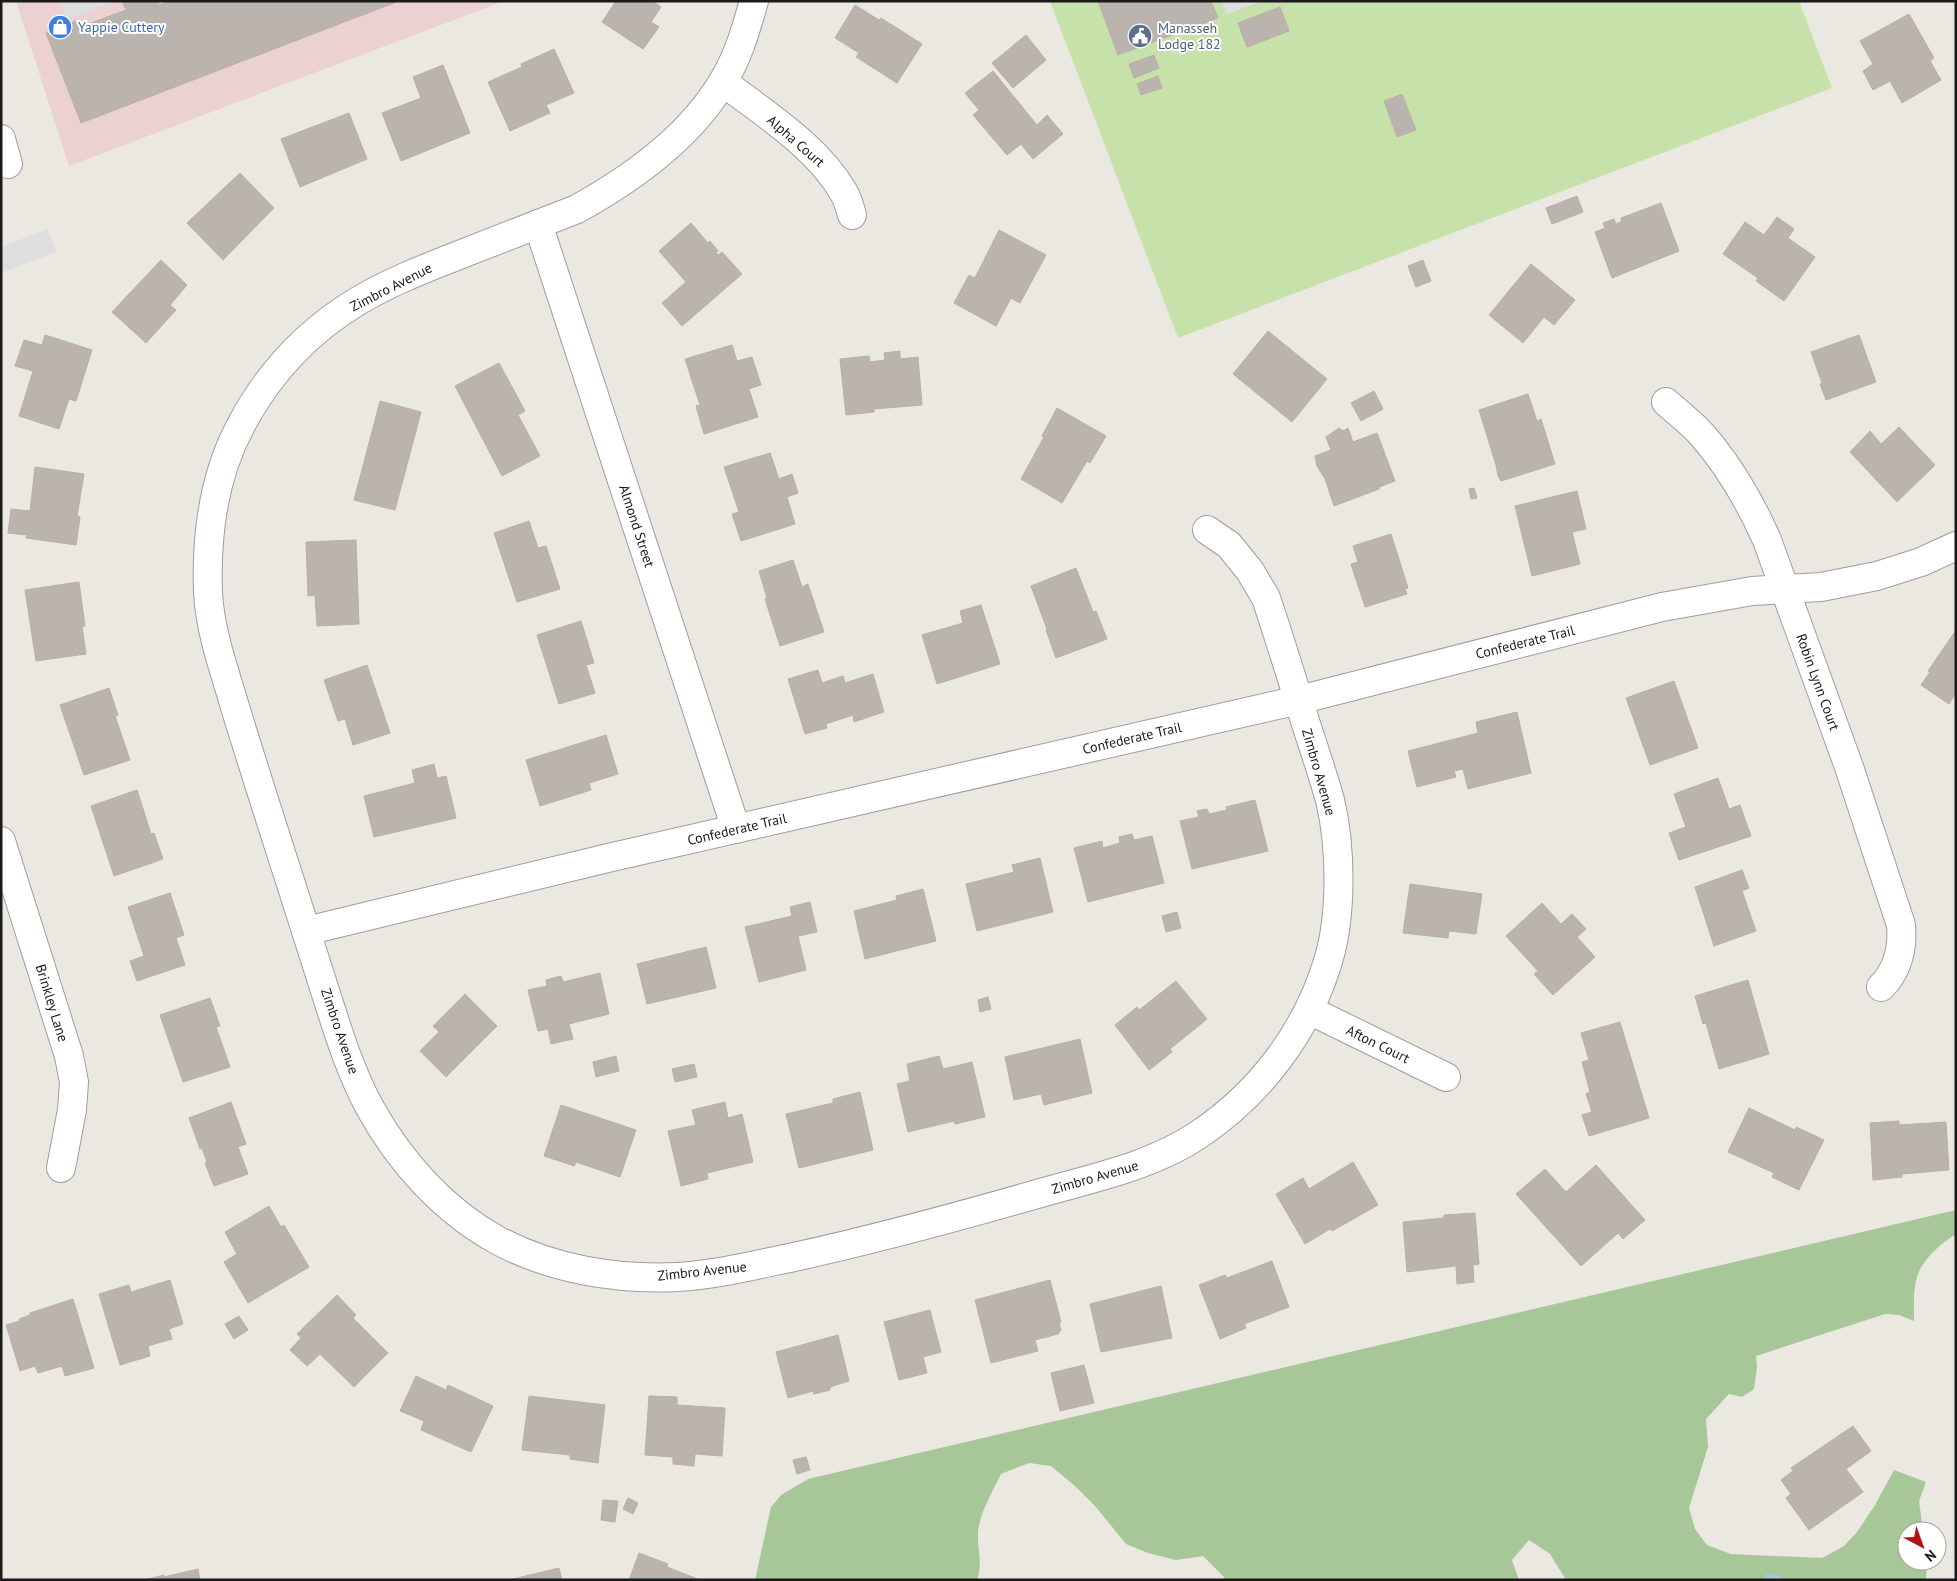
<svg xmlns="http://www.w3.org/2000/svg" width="1957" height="1581" viewBox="0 0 1957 1581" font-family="'PT Sans',sans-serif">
	<rect width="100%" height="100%" fill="#ebe8e1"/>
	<!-- commercial -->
	<path fill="#ebd1d1" d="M16,1H504L69,166Z"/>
	<!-- grass -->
	<path fill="#c6e2aa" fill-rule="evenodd" d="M1050,1H1098L1118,55L1217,18L1211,1H1222L1227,14L1262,1H1799L1832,88L1178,338ZM1280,7L1289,31L1239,23ZM1154,55L1159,68L1134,78L1129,64ZM1157,76L1162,88L1141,95L1137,84ZM1402,94L1416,130L1397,137L1384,102Z"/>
	<!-- forest -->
	<path fill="#a7c799" d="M1956,1210V1234C1940,1244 1919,1262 1916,1281C1913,1294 1914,1308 1914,1321L1899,1315L1885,1314L1756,1356L1757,1367L1754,1389L1742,1397L1729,1394L1706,1419L1708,1447L1689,1508L1695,1529L1707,1545L1731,1554L1822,1558L1844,1546L1857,1532L1875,1505L1894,1470L1926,1482L1919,1501L1923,1531H1907V1561H1927L1926,1580H1566L1550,1554L1529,1540L1512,1560L1519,1580H1225L1224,1577L1203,1556L1176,1560L1148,1553L1126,1544L1095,1506L1075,1486L1051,1466L1029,1463L1001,1474C994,1489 983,1507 979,1525C975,1543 984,1562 977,1580H755L771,1507L781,1495L808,1479Z"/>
	<!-- parking -->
	<g fill="#dedede">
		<path d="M59,1H116L66,20Z"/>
		<path d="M1222,1H1262L1227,14Z"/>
		<path d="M48,229L56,252L1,273V247Z"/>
	</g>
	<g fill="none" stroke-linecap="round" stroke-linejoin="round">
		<!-- stream -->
		<path stroke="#a4cbd5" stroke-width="9" d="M1769,1578L1778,1580"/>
	</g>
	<!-- building -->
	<g fill="#bbb3ae" stroke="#bbaea5">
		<path d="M128,1H158L159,5L170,1H399L81,123L46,33L76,21L78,28L126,10L123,3Z"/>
		<path d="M616,1H653L661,7L651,22L659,27L643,49L602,22Z"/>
		<path d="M1098,1H1211L1218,18L1118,55Z"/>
		<path d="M855,5L879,20L881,18L922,44L897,83L856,57L859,53L835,38Z"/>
		<path d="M1280,7L1289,31L1247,47L1238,23Z"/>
		<path d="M1909,14L1934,58L1930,61L1941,80L1902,103L1890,81L1873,90L1863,71L1873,64L1860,41Z"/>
		<path d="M1026,35L1046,60L1013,88L992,63Z"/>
		<path d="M554,49L574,93L546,105L550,113L510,131L488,82L522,67L521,64Z"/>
		<path d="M1154,55L1159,68L1134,78L1129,64Z"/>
		<path d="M443,65L470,133L401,161L382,113L421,98L413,77Z"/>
		<path d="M993,71L1037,125L1047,115L1063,134L1033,159L1021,144L1007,155L973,115L979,110L965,93Z"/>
		<path d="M1158,76L1162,88L1141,95L1137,84Z"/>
		<path d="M1402,94L1416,130L1397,137L1384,101Z"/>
		<path d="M349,113L367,159L300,187L281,139Z"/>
		<path d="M240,173L274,208L223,260L187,223Z"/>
		<path d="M1577,196L1583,212L1552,224L1546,208Z"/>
		<path d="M1661,203L1679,251L1612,278L1595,232L1605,228L1603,223L1614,219L1616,224L1622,221L1621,218Z"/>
		<path d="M1777,217L1794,229L1788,238L1815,257L1784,301L1756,281L1758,278L1723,254L1745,222L1764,235Z"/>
		<path d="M691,223L708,243L710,241L718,251L716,253L718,255L722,252L742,274L682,326L662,303L686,282L659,251Z"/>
		<path d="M999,230L1046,255L1020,303L1011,298L996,326L954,303L969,275L975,278Z"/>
		<path d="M161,260L187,285L170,305L176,310L146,343L112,312Z"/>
		<path d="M1423,260L1431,281L1416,287L1408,266Z"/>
		<path d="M1531,264L1575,300L1554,325L1544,317L1523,343L1489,315Z"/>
		<path d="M1268,331L1327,379L1292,422L1233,374Z"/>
		<path d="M45,335L92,350L76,401L69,399L59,429L19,416L33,371L15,366L24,340L42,345Z"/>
		<path d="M1859,335L1876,382L1826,400L1820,384L1822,383L1811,352Z"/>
		<path d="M732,345L737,361L752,357L761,385L749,389L758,417L704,434L696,406L700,405L685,359Z"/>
		<path d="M900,351V359L918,357L922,405L874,409V412L846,415L840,359L869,356L870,362L885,360L884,353Z"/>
		<path d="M499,363L525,411L518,415L540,456L502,476L455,386Z"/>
		<path d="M1374,391L1383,409L1361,421L1351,403Z"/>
		<path d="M1528,394L1537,421L1541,419L1555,464L1501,481L1498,476L1496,465L1479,410Z"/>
		<path d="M380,401L421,412L395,510L354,500Z"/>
		<path d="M1057,408L1106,436L1090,463L1087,461L1062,503L1021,479L1044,437L1042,436Z"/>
		<path d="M1899,427L1935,465L1897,502L1850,452L1870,431L1881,444Z"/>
		<path d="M1339,428L1343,431L1348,428L1353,442L1377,433L1395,481L1379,487V489L1334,506L1325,479L1317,466L1315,456L1331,450L1326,437Z"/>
		<path d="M770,453L779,479L792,474L798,493L787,497L795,524L741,541L732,514L739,512L724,467Z"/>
		<path d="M35,467L84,474L77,516L80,517L76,545L26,538L27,535L8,533L11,509L30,511Z"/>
		<path d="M1474,488L1477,498L1471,499L1469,489Z"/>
		<path d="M1577,491L1586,529L1572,532L1580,564L1532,576L1515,506Z"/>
		<path d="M529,521L538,548L546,546L560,589L517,602L494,533Z"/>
		<path d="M1391,534L1408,588L1405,589L1407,594L1365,607L1351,564L1358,562L1353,546Z"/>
		<path d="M356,540L359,624L317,626L315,595L308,596L306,542Z"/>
		<path d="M793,560L802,587L808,584L824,632L780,646L765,599L767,598L759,571Z"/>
		<path d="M1076,568L1093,612L1096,611L1107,639L1056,658L1046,630L1047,629L1031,586Z"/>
		<path d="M79,582L85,626L82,627L86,654L36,661L25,590Z"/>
		<path d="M981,605L1000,664L937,684L922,635L963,623L960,611Z"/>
		<path d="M581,621L594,663L586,665L595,693L559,704L537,635Z"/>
		<path d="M1956,630V693L1949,704L1921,685L1930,672L1928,671Z"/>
		<path d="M367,665L390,733L353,745L345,719L338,721L324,680Z"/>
		<path d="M818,670L822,683L843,676L845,683L873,674L884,712L854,722L853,715L826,724L827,728L805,734L788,679Z"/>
		<path d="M1674,681L1698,748L1650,765L1626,698Z"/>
		<path d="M109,688L118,715L115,716L130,760L84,775L60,705Z"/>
		<path d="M1517,712L1531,773L1468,789L1463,769L1454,771L1456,777L1417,787L1408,751L1478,733L1476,722Z"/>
		<path d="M606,735L618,774L589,783L591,790L540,806L526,760Z"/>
		<path d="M434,764L437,778L446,776L456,818L374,837L364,796L415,783L412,770Z"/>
		<path d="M1718,778L1729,809L1740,805L1751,836L1679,860L1669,833L1686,827L1674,794Z"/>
		<path d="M137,790L151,834L154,833L163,859L114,876L91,806Z"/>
		<path d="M1255,800L1268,851L1192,869L1180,821L1199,817L1197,811L1207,809L1209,814L1227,810L1226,807Z"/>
		<path d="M1132,834L1134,840L1152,836L1164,883L1088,902L1074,848L1102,841L1103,848L1120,843L1119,837Z"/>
		<path d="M1040,858L1053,912L977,931L966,884L1014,872L1012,865Z"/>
		<path d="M1742,870L1749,888L1742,891L1756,931L1714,946L1695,887Z"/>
		<path d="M1410,884L1482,894L1476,934L1449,931L1448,938L1403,933Z"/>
		<path d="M923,889L936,941L865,959L854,911L897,900L896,896Z"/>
		<path d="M170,893L184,935L176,938L185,965L137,981L130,961L144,956L128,907Z"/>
		<path d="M810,902L817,932L798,936L806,970L759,982L745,927L792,916L790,907Z"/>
		<path d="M1542,903L1561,924L1572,914L1586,929L1577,937L1595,957L1553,995L1534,974L1538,971L1506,936Z"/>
		<path d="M1177,912L1181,928L1166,932L1162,916Z"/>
		<path d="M706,947L716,988L647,1004L637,964Z"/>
		<path d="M600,973L609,1014L569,1024L573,1039L551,1044L548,1029L538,1031L528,990L547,986L546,980L561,976L563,982Z"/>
		<path d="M1748,980L1769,1054L1719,1069L1706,1023L1703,1024L1695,996Z"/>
		<path d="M1176,981L1207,1019L1170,1049L1172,1052L1149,1070L1115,1025L1137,1007L1139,1010Z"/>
		<path d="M465,994L497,1026L446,1077L420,1051L439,1032L433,1026Z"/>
		<path d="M988,997L991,1009L980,1012L978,1000Z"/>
		<path d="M210,998L220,1026L216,1027L230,1067L183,1082L160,1015Z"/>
		<path d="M1620,1022L1649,1118L1589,1136L1582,1115L1592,1112L1586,1094L1590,1092L1582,1062L1589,1060L1581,1033Z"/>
		<path d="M1080,1039L1092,1093L1044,1105L1041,1094L1014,1100L1005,1057Z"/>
		<path d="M616,1056L619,1071L596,1077L593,1062Z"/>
		<path d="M939,1056L943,1069L972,1062L985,1117L955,1124L954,1121L908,1132L897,1084L910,1081L907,1064Z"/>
		<path d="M694,1064L697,1077L675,1082L672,1069Z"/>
		<path d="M860,1092L873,1150L799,1168L786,1114L833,1103V1099Z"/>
		<path d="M231,1102L246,1144L238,1147L248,1174L214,1186L205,1163L207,1162L202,1148L200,1149L189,1118Z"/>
		<path d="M725,1102L728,1118L742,1114L753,1162L707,1173L708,1179L681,1186L668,1131L696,1125L692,1110Z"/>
		<path d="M561,1105L636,1130L620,1177L576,1162L574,1166L544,1156Z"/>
		<path d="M1749,1108L1795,1130L1796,1127L1824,1140L1799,1190L1772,1177L1774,1173L1728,1152Z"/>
		<path d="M1899,1121V1125L1946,1122L1949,1170L1902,1174V1177L1873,1180L1870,1123Z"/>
		<path d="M1353,1162L1378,1205L1332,1231L1330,1229L1305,1244L1276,1194L1303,1178L1309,1189Z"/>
		<path d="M1596,1165L1645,1220L1623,1239L1618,1233L1581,1266L1516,1194L1545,1169L1566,1192Z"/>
		<path d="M269,1206L281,1227L284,1225L309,1267L248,1303L224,1262L237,1254L225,1232Z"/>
		<path d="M1475,1213L1479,1264L1473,1265L1474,1282L1457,1284L1456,1266L1407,1272L1403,1222L1444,1218V1215Z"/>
		<path d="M1272,1261L1289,1307L1244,1324L1246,1328L1220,1339L1199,1285L1225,1275L1227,1278Z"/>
		<path d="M170,1280L183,1324L169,1329L172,1339L148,1346L150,1356L120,1365L99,1294L129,1285L131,1292Z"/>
		<path d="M1050,1280L1061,1322L1059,1323L1061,1330L1058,1334L1035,1340L1038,1351L991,1363L975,1300Z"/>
		<path d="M1161,1286L1172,1338L1101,1352L1090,1304Z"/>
		<path d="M337,1295L356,1315L353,1318L388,1353L354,1387L320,1354L307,1366L290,1350L301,1338L297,1334Z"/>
		<path d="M73,1299L94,1368L65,1376L62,1366L38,1373L35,1366L20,1371L6,1325L20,1321L19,1319L30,1315V1313Z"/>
		<path d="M930,1310L941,1352L923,1357L927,1373L899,1380L884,1322Z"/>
		<path d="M239,1316L248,1330L234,1339L225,1324Z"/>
		<path d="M838,1335L849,1381L830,1387V1390L814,1394L813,1391L788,1398L776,1352Z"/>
		<path d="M1084,1365L1094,1403L1060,1411L1051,1373Z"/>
		<path d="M416,1376L446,1390L448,1385L493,1406L471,1452L421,1430L424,1421L400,1411Z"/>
		<path d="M529,1396L605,1405L598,1463L570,1459V1455L522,1450Z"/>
		<path d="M649,1396L677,1397V1405L725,1408L722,1456L695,1454L694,1466L673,1464V1457L645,1455Z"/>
		<path d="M1853,1426L1871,1451L1846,1469L1863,1492L1809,1530L1786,1498L1791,1494L1781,1480L1793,1471L1791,1468Z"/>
		<path d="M806,1457L810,1470L797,1474L793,1460Z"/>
		<path d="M628,1498L638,1503L633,1514L623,1509Z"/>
		<path d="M603,1500L618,1501L615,1522L601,1520Z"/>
		<path d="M639,1553L668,1564L667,1567L700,1580H629Z"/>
		<path d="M559,1568L562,1580H509Z"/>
		<path d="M198,1569L200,1580H144L164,1575V1577Z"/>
	</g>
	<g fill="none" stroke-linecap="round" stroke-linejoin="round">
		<!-- minor casing -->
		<g stroke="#9e9e9e" stroke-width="30">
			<g id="minor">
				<path d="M754,1C746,29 738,58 722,83C689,138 633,178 577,209C536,225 495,241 454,257C421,270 388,283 358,301C308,331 268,374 241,425C214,475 206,535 208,592C210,632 224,669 235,707C253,766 272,825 291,884C303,922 315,960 327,997C339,1035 351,1073 370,1108C400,1162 443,1210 497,1240C551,1269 616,1280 677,1277C716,1275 755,1265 794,1257C876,1239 957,1217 1037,1194C1092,1178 1150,1167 1198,1135C1261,1093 1308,1030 1329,958C1342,912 1341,846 1330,800C1323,775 1314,749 1306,724C1293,682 1280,640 1266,598L1250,571L1229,545L1207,530"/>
				<path d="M723,82C765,114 818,147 844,193C848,200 850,208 852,215"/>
				<path d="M1,139L8,164"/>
				<path d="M538,224L736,829"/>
				<path d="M1666,402C1678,413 1692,423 1703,436C1730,467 1750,502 1767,540L1849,767L1901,925C1903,948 1898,970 1881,987"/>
				<path d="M1,841L69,1056L74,1082L72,1110L61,1168"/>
				<path d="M306,931L608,858L1299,700L1662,607L1752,591L1821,587L1877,576L1921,562L1956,546"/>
				<path d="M1309,1010L1446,1077"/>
			</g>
		</g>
		<!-- minor -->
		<use href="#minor" stroke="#fff" stroke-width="28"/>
	</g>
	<!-- icons -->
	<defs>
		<g id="shop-disc" transform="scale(1.25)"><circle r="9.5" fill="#3f7fe0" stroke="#fff"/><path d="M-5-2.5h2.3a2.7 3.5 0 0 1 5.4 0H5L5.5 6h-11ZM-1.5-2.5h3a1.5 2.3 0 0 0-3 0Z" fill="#fff"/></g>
		<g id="civic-disc" transform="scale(1.25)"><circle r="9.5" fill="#5c6f8a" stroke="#fff"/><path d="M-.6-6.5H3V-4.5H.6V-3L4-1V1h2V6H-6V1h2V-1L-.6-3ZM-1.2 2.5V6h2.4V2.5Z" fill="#fff"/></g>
	</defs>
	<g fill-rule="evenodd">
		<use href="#shop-disc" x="60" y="27"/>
		<use href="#civic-disc" x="1140" y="36"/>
	</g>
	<g text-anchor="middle" stroke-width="4" stroke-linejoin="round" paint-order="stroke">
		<!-- shop labels -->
		<g font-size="14" fill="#366cbe" stroke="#fff" text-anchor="start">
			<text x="78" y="32">Yappie Cuttery</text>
		</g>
		<!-- service labels -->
		<g font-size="14" fill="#4e5e75" stroke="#fff" text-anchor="start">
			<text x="1158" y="33">Manasseh<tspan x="1158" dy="16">Lodge 182</tspan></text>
		</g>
		<!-- street labels -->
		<g font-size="14" fill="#1a1a1a" stroke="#fff">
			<text transform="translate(796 141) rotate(41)" y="5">Alpha Court</text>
			<text transform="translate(391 287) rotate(-27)" y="5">Zimbro Avenue</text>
			<text transform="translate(637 526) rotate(72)" y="5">Almond Street</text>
			<text transform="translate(1525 642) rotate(-14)" y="5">Confederate Trail</text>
			<text transform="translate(1818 682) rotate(70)" y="5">Robin Lynn Court</text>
			<text transform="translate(1132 738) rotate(-13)" y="5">Confederate Trail</text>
			<text transform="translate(1319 772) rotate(74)" y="5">Zimbro Avenue</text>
			<text transform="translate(737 829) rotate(-13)" y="5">Confederate Trail</text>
			<text transform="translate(52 1003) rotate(73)" y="5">Brinkley Lane</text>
			<text transform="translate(340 1031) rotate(71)" y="5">Zimbro Avenue</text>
			<text transform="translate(1378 1044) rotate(26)" y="5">Afton Court</text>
			<text transform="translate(1095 1177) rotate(-16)" y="5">Zimbro Avenue</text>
			<text transform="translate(702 1271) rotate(-6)" y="5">Zimbro Avenue</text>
		</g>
	</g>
	<!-- border -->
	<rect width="1957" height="1581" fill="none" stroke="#1a1a1a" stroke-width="5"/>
	<!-- north arrow -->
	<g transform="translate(1922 1546) rotate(139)"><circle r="24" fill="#ffffff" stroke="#a3a3a3"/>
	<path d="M0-4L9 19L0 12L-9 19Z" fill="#b31214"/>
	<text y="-8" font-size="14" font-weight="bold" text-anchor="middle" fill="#1a1a1a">N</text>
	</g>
</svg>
